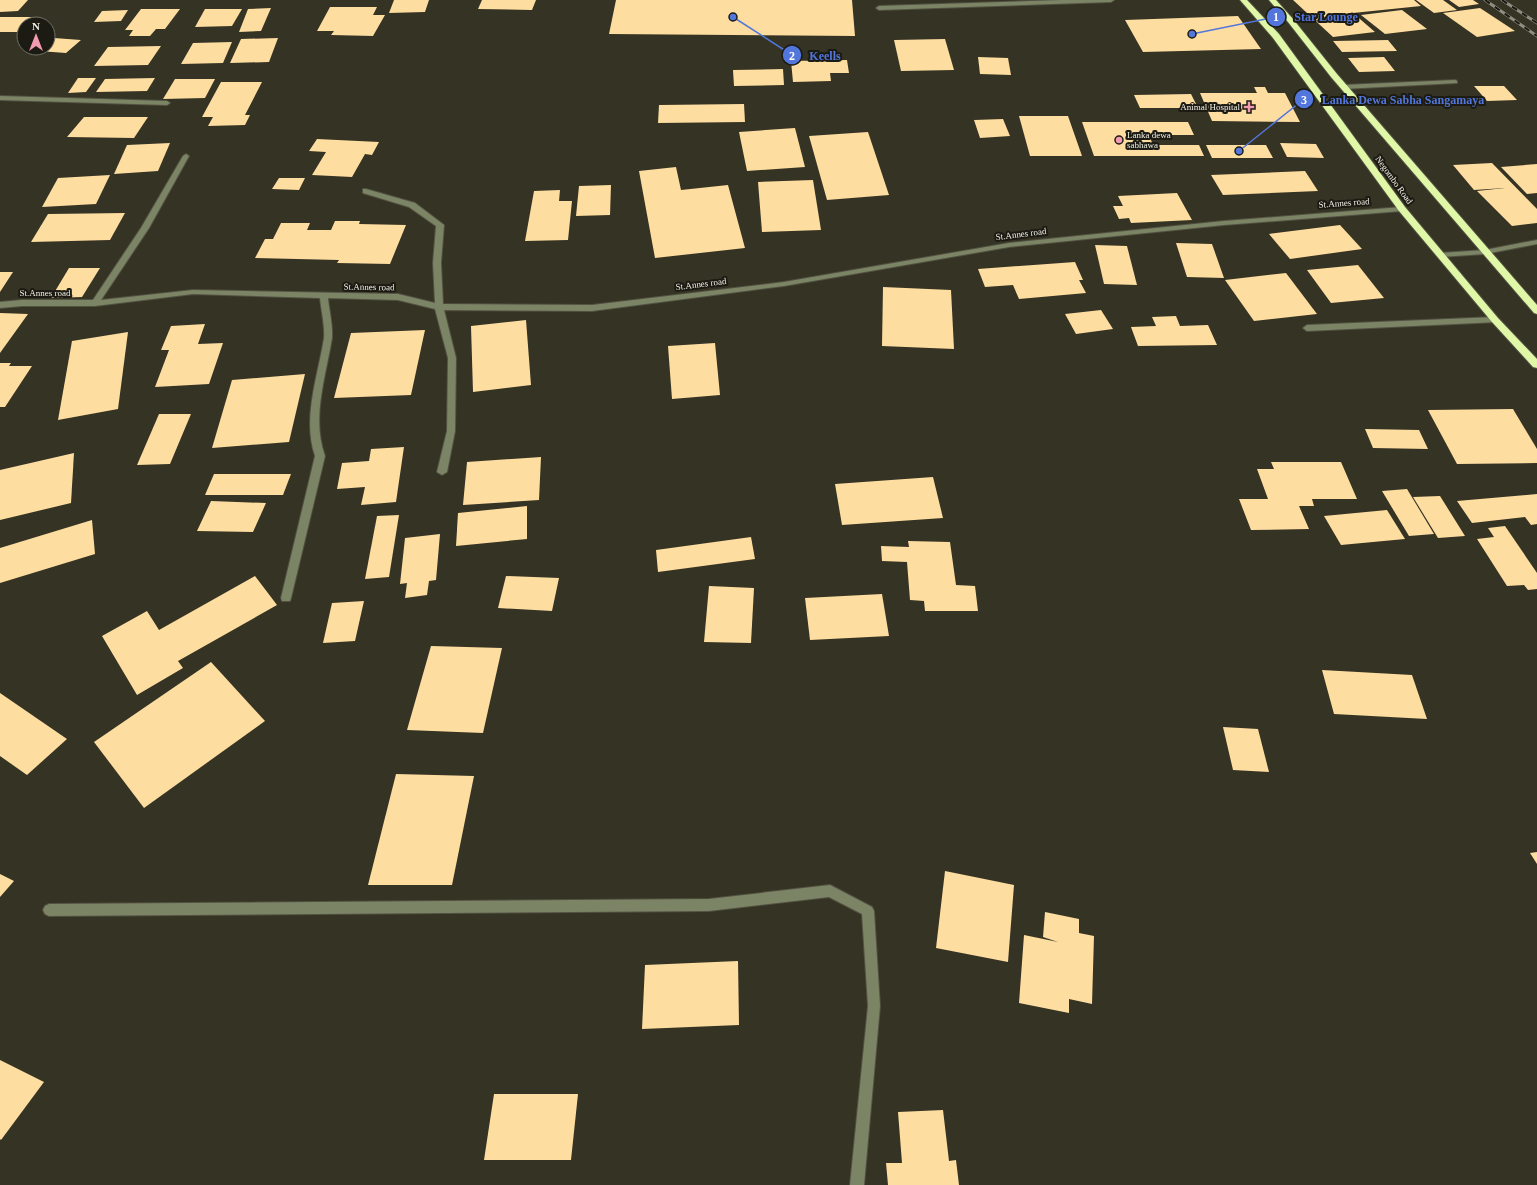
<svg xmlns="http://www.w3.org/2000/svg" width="1537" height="1185" viewBox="0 0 1537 1185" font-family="'Times New Roman',serif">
	<rect width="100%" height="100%" fill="#353323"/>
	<!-- building -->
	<g fill="#fedda1">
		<path d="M0,0H28L18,11L0,12Z"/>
		<path d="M394,0H429L425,12L389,13Z"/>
		<path d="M482,0H536L532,10L478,9Z"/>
		<path d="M616,0H852L855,36L609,34Z"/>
		<path d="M1293,0H1414L1421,6L1353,13L1375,32L1333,37Z"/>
		<path d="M1416,0H1443L1457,10L1434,13Z"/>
		<path d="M1449,0H1473L1479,4L1459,7Z"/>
		<path d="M330,7H377L373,15H385L373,36L331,35L334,31H317Z"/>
		<path d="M271,8L261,31L239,32L248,9Z"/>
		<path d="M1480,8L1515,31L1477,37L1443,13Z"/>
		<path d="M141,9H180L165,29H156L150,36H129L133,30H125Z"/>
		<path d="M205,9H242L232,26L195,27Z"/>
		<path d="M128,10L121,21L94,22L102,11Z"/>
		<path d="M1402,10L1427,29L1385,34L1361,15Z"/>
		<path d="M1238,16L1261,49L1143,52L1125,20Z"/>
		<path d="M0,17H40L34,24H24V32H0Z"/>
		<path d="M54,38L81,40L66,53L39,51L42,48H48V43Z"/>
		<path d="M278,38L269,62L230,63L241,39Z"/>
		<path d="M945,39L954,70L901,71L894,40Z"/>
		<path d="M1388,40L1397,51L1342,52L1333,41Z"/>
		<path d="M232,42L223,63L181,64L193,43Z"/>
		<path d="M161,46L148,65L94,66L108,47Z"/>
		<path d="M978,57L1008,58L1011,75L980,74Z"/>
		<path d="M1384,57L1395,71L1359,72L1348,58Z"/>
		<path d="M847,60L849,73H830L831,81L793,82L791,61Z"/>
		<path d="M783,69L784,85L734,86L733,70Z"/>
		<path d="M78,78H96L86,92L68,93Z"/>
		<path d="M155,78L147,91L96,92L105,79Z"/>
		<path d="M175,79H215L205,98L163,99Z"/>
		<path d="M221,82H262L245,115H250L245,125L208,126L213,117H202Z"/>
		<path d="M1474,86H1504L1517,100L1487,101Z"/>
		<path d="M1254,87H1265L1268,93H1285L1300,122L1212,121L1200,93H1257Z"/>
		<path d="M1191,94L1198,108H1140L1134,95Z"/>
		<path d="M744,104L745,122L658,123L659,105Z"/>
		<path d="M1019,116H1068L1082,156H1030Z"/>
		<path d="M84,117H148L134,138L67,137Z"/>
		<path d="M1003,119L1010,136L980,138L974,120Z"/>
		<path d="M1082,122H1188L1194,135H1149L1153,145H1199L1204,156H1094Z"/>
		<path d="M795,128L805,167L747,171L739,132Z"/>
		<path d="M868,132L889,195L827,200L809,136Z"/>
		<path d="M317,139L379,142L372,155L365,154L352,177L312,175L326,152L309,151Z"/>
		<path d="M170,143L158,171L114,174L127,145Z"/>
		<path d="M1280,143L1316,144L1324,158L1287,157Z"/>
		<path d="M1206,145H1266L1273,158H1212Z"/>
		<path d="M1492,163L1537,209V223L1512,226L1477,191L1505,188L1474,190L1453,165Z"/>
		<path d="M1537,164V193L1527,194L1501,167Z"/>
		<path d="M676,167L681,190L728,185L745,248L655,258L639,171Z"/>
		<path d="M1305,171L1318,191L1223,195L1211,175Z"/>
		<path d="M110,175L96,204L42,207L58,178Z"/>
		<path d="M279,178H305L299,190L272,189Z"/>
		<path d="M813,180L821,230L762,232L758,182Z"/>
		<path d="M611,185L610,215L576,216L579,186Z"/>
		<path d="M560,190L559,201H572L568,240L525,241L534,191Z"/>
		<path d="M1177,193L1192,220L1131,223L1129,218L1119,219L1113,206H1123L1118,196Z"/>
		<path d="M125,213L110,240L31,242L48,214Z"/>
		<path d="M335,221H360L359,224L406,225L390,264L337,263L339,260L255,258L265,239H273L281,223H310L307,230H331Z"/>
		<path d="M1340,225L1362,249L1290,259L1269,234Z"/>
		<path d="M1176,243L1212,244L1224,278L1187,277Z"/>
		<path d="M1095,245L1127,246L1137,285L1104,284Z"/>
		<path d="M1075,262L1083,280H1079L1086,293L1019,299L1013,285L985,287L978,269Z"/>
		<path d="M1358,265L1384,298L1331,303L1307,270Z"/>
		<path d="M69,268H100L82,297L51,298Z"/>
		<path d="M0,272H13L0,292Z"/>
		<path d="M1286,273L1317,314L1254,321L1225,280Z"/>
		<path d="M883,287L951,290L954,349L882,346Z"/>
		<path d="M1101,310L1113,329L1076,334L1065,314Z"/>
		<path d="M0,313L28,314L0,353Z"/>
		<path d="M1176,316L1180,326L1208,325L1217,345L1138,346L1131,327L1156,326L1152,317Z"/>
		<path d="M526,320L531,385L473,392L471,326Z"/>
		<path d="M205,324L198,344L223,343L209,384L155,387L169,350H161L171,326Z"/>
		<path d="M425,330L411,395L334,398L351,333Z"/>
		<path d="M128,332L118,409L58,420L72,341Z"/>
		<path d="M715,343L720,395L672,399L668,346Z"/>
		<path d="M0,363H11L9,366H32L5,407H0Z"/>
		<path d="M305,374L289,442L212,448L232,380Z"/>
		<path d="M1513,409L1537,449V463L1457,464L1428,410Z"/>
		<path d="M159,414H191L170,464L137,465Z"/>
		<path d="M1365,429L1419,430L1428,449L1373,448Z"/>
		<path d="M404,447L396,502L361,505L365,487L337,489L342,463L369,461L371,449Z"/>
		<path d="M74,453L71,503L0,520V470Z"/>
		<path d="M541,457L539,500L463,505L467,462Z"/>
		<path d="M1271,462H1341L1357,499H1312L1314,506H1299L1309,529L1251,530L1239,499H1268L1257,469H1274Z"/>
		<path d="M214,474H291L283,495H205Z"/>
		<path d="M933,477L943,518L842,525L835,484Z"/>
		<path d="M1407,489L1434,534L1409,536L1382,491Z"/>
		<path d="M1537,494V524L1531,525L1525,517L1472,523L1457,501Z"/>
		<path d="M1440,496L1465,536L1438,538L1413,497Z"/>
		<path d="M211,501L266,503L253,532L197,531Z"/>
		<path d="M527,506V539L456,546L458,513Z"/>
		<path d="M1387,510L1405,539L1341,545L1324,516Z"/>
		<path d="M399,515L389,577L365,579L377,516Z"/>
		<path d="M92,520L95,554L0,583V548Z"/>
		<path d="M1505,526L1537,573V589L1528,590L1524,585L1507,586L1477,539L1494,537L1488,528Z"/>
		<path d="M440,534L436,580L429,581L427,595L405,598L407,583L400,584L405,538Z"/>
		<path d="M751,537L755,559L658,572L656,550Z"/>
		<path d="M908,541L950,542L956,585L975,586L978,611H925L924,601L910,600L907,562L882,561L881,546L909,547Z"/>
		<path d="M255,576L277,605L178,661L183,668L137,695L102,636L147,611L159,630Z"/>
		<path d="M506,576L559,578L552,611L498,608Z"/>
		<path d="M709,586L754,588L751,643L704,642Z"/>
		<path d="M882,594L889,636L810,640L805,598Z"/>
		<path d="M364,601L355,641L323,643L332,603Z"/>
		<path d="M431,646L502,648L483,733L407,730Z"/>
		<path d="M211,662L265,721L144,808L94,742Z"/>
		<path d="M1322,670L1412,675L1427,719L1334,714Z"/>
		<path d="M0,693L67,739L27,775L0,756Z"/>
		<path d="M1223,727L1258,729L1269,772L1233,770Z"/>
		<path d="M396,774L474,776L452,885H368Z"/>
		<path d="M1537,852V864L1530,853Z"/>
		<path d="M945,871L1014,885L1008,962L936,948Z"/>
		<path d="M0,874L14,881L0,897Z"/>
		<path d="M1045,912L1079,919V933L1094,936L1092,1004L1069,999V1013L1019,1003L1024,935L1058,942L1043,937Z"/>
		<path d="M738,961L739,1025L642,1029L645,965Z"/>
		<path d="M0,1060L44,1082L1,1140L0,1139Z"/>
		<path d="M494,1094H578L571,1160H484Z"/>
		<path d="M943,1110L949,1161L956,1160L959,1185H888L886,1163H902L898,1112Z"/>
	</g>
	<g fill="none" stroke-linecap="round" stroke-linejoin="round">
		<!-- minor casing -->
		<g stroke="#535142" stroke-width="2">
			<g id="minor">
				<path d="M1061,0H1114L1111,2L879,10L876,8L879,6Z"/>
				<path d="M1455,80L1457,81V83L1343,89L1340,87L1343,85Z"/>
				<path d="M0,96L167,101L170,103L167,105L0,100Z"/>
				<path d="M186,154L189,156L149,228L101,300L193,290L398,294L435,303L433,263L436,226L409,207L363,193V189H366L415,203L444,225L441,263L443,304L592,305L784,282L1009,243L1224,221L1402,207L1406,209L1402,211L1224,225L1009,247L784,286L592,311L444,310L456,358L455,431L447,472L442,475L437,472L447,431L448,358L435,309L398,300L328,298C329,310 333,325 332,338C326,376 311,418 325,456L291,598L290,601H282L281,598L315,456C302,418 318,376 324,338C325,325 321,310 320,298L193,294L95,306H22L0,308V302L22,300H93L141,228L183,156Z"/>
				<path d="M1537,240V244L1485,254L1440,257L1436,255L1440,253L1485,250Z"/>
				<path d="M1495,317L1499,320L1498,322L1307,331L1303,328L1307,325Z"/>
				<path d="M830,885L872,907L874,911L880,1006L864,1185H850L868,1006L862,914L829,897L709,911L49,916L45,914L43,910L45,906L49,904L709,899Z"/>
			</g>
		</g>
		<!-- highway casing -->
		<g stroke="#535142" stroke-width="2">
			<g id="highway">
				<path d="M1240,0H1247L1279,34L1405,207L1498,318L1537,359V368L1533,367L1492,322L1399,211L1273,38Z"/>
				<path d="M1269,0H1276L1293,19L1337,74L1537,305V314L1534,313L1331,77L1288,22Z"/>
			</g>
		</g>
		<!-- minor -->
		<use href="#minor" fill="#7b8465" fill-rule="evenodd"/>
		<!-- highway -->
		<use href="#highway" fill="#dff7a6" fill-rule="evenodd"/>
		<!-- rail casing -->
		<g stroke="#8f8d80" stroke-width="3">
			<g id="rail">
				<path d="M1485,0L1537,36"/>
				<path d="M1502,0L1537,23"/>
			</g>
		</g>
		<!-- rail -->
		<use href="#rail" stroke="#1c1b13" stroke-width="2" stroke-dasharray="6" stroke-linecap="butt"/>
	</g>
	<!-- markers -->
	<g fill="#f29ab0" stroke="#1c1b13" stroke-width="1.5">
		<path d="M1247 101h4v4h4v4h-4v4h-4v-4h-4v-4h4z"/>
		<circle cx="1119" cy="140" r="4"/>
	</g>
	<g text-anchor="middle" stroke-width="4" stroke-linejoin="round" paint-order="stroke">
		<!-- far-poi labels -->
		<g font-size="9" fill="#efeee4" stroke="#1c1b13" text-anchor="end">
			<text x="1240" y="110">Animal Hospital</text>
			<text x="1127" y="138" text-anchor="start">Lanka dewa<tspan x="1127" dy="10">sabhawa</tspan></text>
		</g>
		<!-- far-street labels -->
		<g font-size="9" fill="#efeee4" stroke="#1c1b13">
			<text transform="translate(1394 180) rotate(54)" y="3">Negombo Road</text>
			<text transform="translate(1344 203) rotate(-4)" y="3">St.Annes road</text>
			<text transform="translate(1021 234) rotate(-7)" y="3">St.Annes road</text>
			<text transform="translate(701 284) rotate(-7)" y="3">St.Annes road</text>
			<text transform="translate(369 287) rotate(1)" y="3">St.Annes road</text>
			<text x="45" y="296">St.Annes road</text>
		</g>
	</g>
	<!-- callouts -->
	<path fill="none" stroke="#5276db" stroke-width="1.5" d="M1192 34L1276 17M733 17L792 55M1239 151L1304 99"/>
	<g fill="#5276db" stroke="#1c1b13" stroke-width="1.5">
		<circle cx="1192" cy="34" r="4"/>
		<circle cx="733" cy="17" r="4"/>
		<circle cx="1239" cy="151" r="4"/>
		<circle cx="1276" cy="17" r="10"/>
		<circle cx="792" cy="55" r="10"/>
		<circle cx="1304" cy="99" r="10"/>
	</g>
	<g font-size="12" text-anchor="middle" font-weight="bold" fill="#fff">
		<text x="1276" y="21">1</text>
		<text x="792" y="60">2</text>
		<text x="1304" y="104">3</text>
	</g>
	<g font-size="12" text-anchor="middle" font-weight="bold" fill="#5276db" stroke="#1c1b13" stroke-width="4" stroke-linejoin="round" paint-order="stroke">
		<text x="1326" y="21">Star Lounge</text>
		<text x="825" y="60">Keells</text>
		<text x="1403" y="104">Lanka Dewa Sabha Sangamaya</text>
	</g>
	<!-- north arrow -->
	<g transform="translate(36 36)"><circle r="19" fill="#1c1b13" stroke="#706f67"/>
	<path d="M0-3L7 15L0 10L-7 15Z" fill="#f29ab0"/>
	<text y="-6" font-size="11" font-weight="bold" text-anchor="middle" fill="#efeee4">N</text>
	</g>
</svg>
